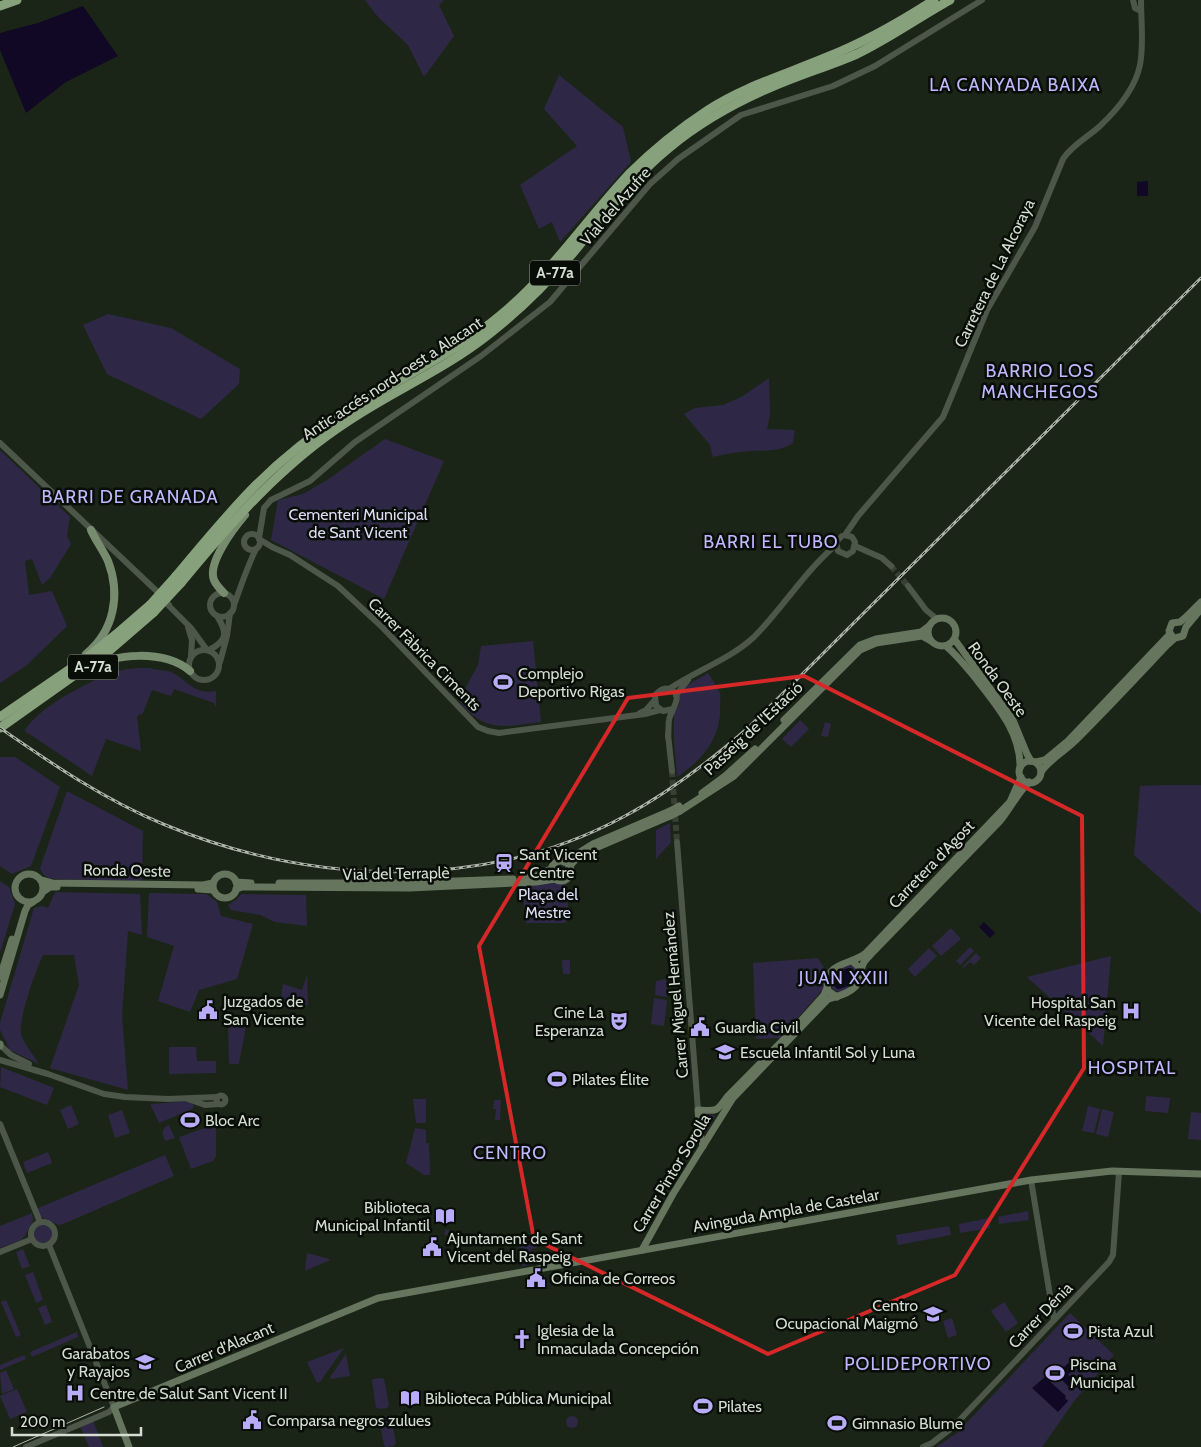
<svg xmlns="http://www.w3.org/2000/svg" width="1201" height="1447" viewBox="0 0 1201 1447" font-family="Cabin,sans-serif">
	<rect width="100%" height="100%" fill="#1b2517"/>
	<!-- green -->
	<g fill="#2e2846">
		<path d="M365,0H444L439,5L454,36L424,77L408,45L378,17Z"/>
		<path d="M559,75L623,127L631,162L560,242L552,222L539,229L520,185L577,146L544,109Z"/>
		<path d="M108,314L171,328L240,369L239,384L201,419L107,374L83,325Z"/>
		<path d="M769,378L770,415L767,429L795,430L793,443C780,452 765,450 750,451C737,452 725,454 713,457L710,445L684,414L695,408L723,405L743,396Z"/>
		<path d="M385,439L444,461L384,599L271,540L278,500L303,494L327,480Z"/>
		<path d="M0,450L70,517L67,536L71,544L50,578L42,585L32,559L25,561L29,595L52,591L67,626L27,665L0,683Z"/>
		<path d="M533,641L541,722C514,725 491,733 469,712C465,708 461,705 459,700L478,665L481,646Z"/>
		<path d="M150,668C157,671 166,669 173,673C189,682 195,695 216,691V707L214,703L174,689L171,696L152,690L143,713L137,716L141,751L106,739L92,776L25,731C36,708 94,678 119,671C128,668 139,668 150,668Z"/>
		<path d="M708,673C712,679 717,687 720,693C721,697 720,701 720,705C722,738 702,760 677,777L674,740V712C679,707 681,702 679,696L686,686Z"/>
		<path d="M800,720L809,729L791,747L782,739Z"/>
		<path d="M825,722L831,724L828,737L821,736Z"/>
		<path d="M0,757H15L60,787L31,866L12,874L0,866Z"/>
		<path d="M1164,785H1201V914L1134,855L1140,786Z"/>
		<path d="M67,791L143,831L142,879L140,881L55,879C47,878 43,876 40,868Z"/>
		<path d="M670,823L671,842L656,859V830Z"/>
		<path d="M0,881L9,887L15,904L0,953Z"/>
		<path d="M566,882L569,918L565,923H526L522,886Z"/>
		<path d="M55,892L140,894L142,935L128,931L122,1016L128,1090L50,1068L79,985L74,955H43C36,970 18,1019 21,1034C22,1041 35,1057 39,1064L10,1050L0,1030V1023L34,908L42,906L48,908Z"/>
		<path d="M149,893L206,894L217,902L221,916L253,924L237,979L199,990L190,1012L158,1001L174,946L147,937Z"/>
		<path d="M241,894L306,895L307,926L275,922L260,915L231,910L228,905L237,899Z"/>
		<path d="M951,928L961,939L941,956L932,946Z"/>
		<path d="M970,947L974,951L960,965L956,961Z"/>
		<path d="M929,948L937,956L915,977L908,969Z"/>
		<path d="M976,953L981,958L974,965L970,962L963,968L962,967Z"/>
		<path d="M1111,956L1103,1046L1027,977Z"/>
		<path d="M818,958L827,973L824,988L780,1038L756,1039L753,963Z"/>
		<path d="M562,960H570V974H563Z"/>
		<path d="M847,964C873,969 843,1004 831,987C830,974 838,970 847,964Z"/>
		<path d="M307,975L308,1005H291L290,1007H287L285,1005V1007H281L280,1005L283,984L302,990Z"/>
		<path d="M666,979L667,997L655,995L656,981Z"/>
		<path d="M654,998L667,1000L664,1026L651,1024Z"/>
		<path d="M231,1026H246L239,1064H230L229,1062L228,1029Z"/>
		<path d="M169,1047H196L197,1061H216V1073L169,1074Z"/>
		<path d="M1,1067L54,1088L47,1105L0,1087Z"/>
		<path d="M1146,1096L1170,1098L1168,1113L1145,1111Z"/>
		<path d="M413,1099H426V1123H416Z"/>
		<path d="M494,1100H501L500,1120H495L496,1109H493Z"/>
		<path d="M191,1101L194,1106L192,1109L159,1123L151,1106V1104Z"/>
		<path d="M71,1105L79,1124L68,1129L60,1110Z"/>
		<path d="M1088,1106L1100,1109L1094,1133L1082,1131Z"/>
		<path d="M1102,1109L1114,1112L1108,1137L1096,1134Z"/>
		<path d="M122,1110L130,1133L115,1138L108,1115Z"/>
		<path d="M1191,1112L1201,1113V1140L1188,1139Z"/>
		<path d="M704,1114L714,1115L715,1117L707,1132H704L702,1116Z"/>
		<path d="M216,1124V1156L213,1161L191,1169L179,1137Z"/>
		<path d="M169,1125L175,1138L165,1141L162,1133L165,1127Z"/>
		<path d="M415,1128L426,1130V1143H429L430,1175H424L406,1163Z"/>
		<path d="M48,1152L52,1163L27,1173L23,1162Z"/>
		<path d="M165,1155L174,1176L63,1224L59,1225L41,1217L36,1209Z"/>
		<path d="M1028,1211L1029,1220L999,1224L998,1217Z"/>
		<path d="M32,1213L33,1220L25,1236L21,1240L0,1248V1226Z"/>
		<path d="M989,1218L990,1228L960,1233L959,1224Z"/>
		<circle cx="43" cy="1234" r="9"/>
		<path d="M949,1226L951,1235L898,1245L896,1235Z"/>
		<path d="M446,1229L464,1238V1241L458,1242L444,1234Z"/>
		<path d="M535,1236L537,1248L531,1249L534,1264L522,1266L519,1246L530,1244L529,1237Z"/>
		<path d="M23,1249L30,1266L22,1269L16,1252Z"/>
		<path d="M307,1253L329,1259L330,1260L305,1271Z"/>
		<path d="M33,1272L43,1300L36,1303L25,1275Z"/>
		<path d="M6,1300L21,1335L16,1337L1,1302Z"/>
		<path d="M1004,1302L1018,1323L1006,1332L991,1311Z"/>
		<path d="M46,1305L52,1322L45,1325L38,1308Z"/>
		<path d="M1070,1313L1114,1355L1075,1400L1042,1447H936L957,1433Z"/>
		<path d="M952,1318L957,1335L948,1338L943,1321Z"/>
		<path d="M77,1332L78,1337L32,1357L30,1352Z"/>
		<path d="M344,1348L320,1382L318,1383L316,1381L307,1362Z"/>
		<path d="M346,1354L350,1376L331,1379L330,1377Z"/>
		<path d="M24,1355L26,1359L0,1370V1365Z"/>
		<path d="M6,1370L14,1389L2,1394L0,1373Z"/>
		<path d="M382,1378L384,1379L389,1405L387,1408L379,1409L376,1407L372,1381L373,1379Z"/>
		<path d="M17,1389L27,1412L10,1419L0,1396Z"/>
		<path d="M389,1415L391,1417L396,1443L394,1446L386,1447L384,1445L379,1419L380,1417Z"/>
		<circle cx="572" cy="1422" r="6"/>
		<path d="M93,1420L103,1447H89L80,1426Z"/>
	</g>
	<!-- water -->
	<g fill="#100825">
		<path d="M83,6L118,56L66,82L26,113L0,50V33L38,23Z"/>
		<path d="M1148,181V196H1137V182Z"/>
		<path d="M984,922L995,933L990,938L979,927Z"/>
		<path d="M850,968L853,969L855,973C853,983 848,988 837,989L834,985C835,975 840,969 850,968Z"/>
		<path d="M1068,1363L1073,1369L1068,1375L1074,1380L1068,1386L1057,1375Z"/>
		<path d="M1045,1377L1066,1396L1065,1398L1068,1401L1058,1412L1032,1388Z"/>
	</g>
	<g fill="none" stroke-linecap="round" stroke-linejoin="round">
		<!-- tertiary-tunnel -->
		<g stroke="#374033" stroke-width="6" stroke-dasharray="6 3" stroke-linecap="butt">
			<path d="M891,566L908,586"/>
			<path d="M672,771L677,842"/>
		</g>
		<!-- tertiary -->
		<g stroke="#4d5749" stroke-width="6">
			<path d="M1133,0L1135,8L1141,11"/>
			<path d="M0,443L164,598L169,605"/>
			<circle cx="252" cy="542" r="8"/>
			<path d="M845,535L852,537L855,542L853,551L847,555L838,551L836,542L842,536L845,535L858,516L943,417L987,310L1035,227L1063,159C1072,145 1088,137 1100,126C1117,110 1135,89 1140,65C1144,44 1141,21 1141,0"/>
			<path d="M259,538L264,508L271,500L310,481L355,442L481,356L550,302L650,184L678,159L741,115L833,86L875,66L982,0"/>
			<path d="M259,539L272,547L290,555L338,586L381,626L478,727L488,731L499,733L645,714L660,710"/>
			<path d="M855,546L882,558L891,566"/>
			<path d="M908,586L926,610L937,619"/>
			<circle cx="222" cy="605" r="12"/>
			<path d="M165,602L191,628L207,650"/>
			<path d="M234,605C241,586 247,567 256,549"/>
			<path d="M188,627L192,640L191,657"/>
			<circle cx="204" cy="665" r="15"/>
			<path d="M209,650C227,641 228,633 217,616"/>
			<path d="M220,662L227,636L230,613"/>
			<path d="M669,689C697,670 729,660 754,637C783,608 804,572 836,545"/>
			<path d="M676,695L688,680"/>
			<path d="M640,713L646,710L654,701"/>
			<path d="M668,734L672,771"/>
			<path d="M668,737C669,731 668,725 669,720C670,711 686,694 669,689C663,687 659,691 655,695L656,706L663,711L673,709"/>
			<path d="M677,842L698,1110"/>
			<path d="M0,1045L11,1055L29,1064"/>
			<path d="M0,1060L48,1074L104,1094L125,1097L168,1099L217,1097"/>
			<circle cx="221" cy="1100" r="4.5"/>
			<path d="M188,1099L205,1105L219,1104"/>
			<path d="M0,1124L40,1222"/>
			<path d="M1031,1180L1054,1320"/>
			<circle cx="43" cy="1234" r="12"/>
			<path d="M0,1252L32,1239"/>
			<path d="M26,1447L109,1412L114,1407L49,1245"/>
			<path d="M923,1447L932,1443L953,1427L1109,1262L1113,1255L1119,1172"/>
		</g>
		<!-- secondary -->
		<g stroke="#65755e" stroke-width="7">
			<circle cx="942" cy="632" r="14"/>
			<path d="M1172,636L1169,631L1172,623L1180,622L1186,617L1201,602"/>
			<path d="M955,640L1013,720L1027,754L1031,761"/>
			<path d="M946,646C958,656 967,668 977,680C997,706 1021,733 1020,768"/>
			<path d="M784,720L860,645L876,639L921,632L929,626"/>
			<circle cx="1030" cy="772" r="11"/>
			<path d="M1036,762L1045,760L1068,741L1170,634"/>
			<path d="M1041,772C1049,760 1065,751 1076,740C1107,709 1137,677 1167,645L1175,638L1183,636L1186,627L1201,609"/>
			<path d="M702,793L725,776L755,749"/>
			<path d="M680,811L734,776L860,650L876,643L922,636L931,641"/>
			<circle cx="561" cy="871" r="10"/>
			<path d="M564,862L593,844L670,811"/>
			<path d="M569,867L575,860L584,853L670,816"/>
			<circle cx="29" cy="888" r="14"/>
			<circle cx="225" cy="886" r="12"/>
			<path d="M524,878L534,877L551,869"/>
			<path d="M41,880L52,883L203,885L213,883"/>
			<path d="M236,882L251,883"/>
			<path d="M279,883H402L513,879"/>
			<path d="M198,889L213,890"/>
			<path d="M236,889L243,887L410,888L536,882L555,879"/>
			<path d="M44,891L50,887H57"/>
			<path d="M861,969L864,962L873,952L1000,821C1010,809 1017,794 1029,782"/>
			<path d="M0,977L12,939"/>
			<path d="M0,995L25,911L28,905L33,902"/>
			<path d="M837,997L828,991C822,961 851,966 866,953L1010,802L1021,777"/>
			<path d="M799,1023L824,995L827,988"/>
			<path d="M0,1044V1046"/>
			<path d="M703,1146L700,1133L698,1110C718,1111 716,1112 727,1097L790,1033"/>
			<path d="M642,1250L673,1194L733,1098L828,999C844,995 863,989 861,969L852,961"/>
			<path d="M129,1447L114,1407L378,1298L1031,1180L1112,1171L1201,1174"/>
		</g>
		<!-- primary -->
		<g stroke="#778c6f" stroke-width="8">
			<path d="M224,593C220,589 216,585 214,580C207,563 234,528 245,515"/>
			<path d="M86,654C114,631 121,595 108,561C103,550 96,541 91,530"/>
			<path d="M88,670C114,652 165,650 190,671"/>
		</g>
		<!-- motorway -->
		<g stroke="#88a17d" stroke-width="9">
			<path d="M0,6L17,0"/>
			<path d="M176,576C202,545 228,513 256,485C284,457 315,433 347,412C398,378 455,354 502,314C551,273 586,220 629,174C653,150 679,129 708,110C745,86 787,74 827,57C865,42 900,22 934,0"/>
			<path d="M181,583C231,522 283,463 350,420C395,390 445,369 488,335C519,311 547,283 573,253C603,217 632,178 669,148C698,124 731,105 765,90C795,76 827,67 857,54C890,38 919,17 950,0"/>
			<path d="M0,717L89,656L120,631L150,605"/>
			<path d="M0,728L110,650L154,612"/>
		</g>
		<!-- tram -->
		<path stroke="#adb5aa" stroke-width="1" d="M13,1447L104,1407"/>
		<!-- rail casing -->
		<g stroke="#adb5aa" stroke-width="3">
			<path id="rail" d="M0,728C52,764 105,800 163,824C309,885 483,893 625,816C670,792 710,761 749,727L1201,278"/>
		</g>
		<!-- rail -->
		<use href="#rail" stroke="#080d07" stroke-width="1" stroke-dasharray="4" stroke-linecap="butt"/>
		<!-- secondary-bridge -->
		<g stroke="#65755e" stroke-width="7">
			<path d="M670,811L679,806"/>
			<path d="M670,816L680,811"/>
		</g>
		<!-- motorway-bridge -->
		<g stroke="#88a17d" stroke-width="9">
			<path d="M150,605L176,576"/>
			<path d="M154,612L181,583"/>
		</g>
	</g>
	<!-- marked area -->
	<path fill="none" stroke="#d62828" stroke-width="4" stroke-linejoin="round" d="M804,676L1082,816L1084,1068L955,1275L768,1354L534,1239L479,946L628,698Z"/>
	<!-- icons -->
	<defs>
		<g id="stadium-bare" transform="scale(1.5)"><path d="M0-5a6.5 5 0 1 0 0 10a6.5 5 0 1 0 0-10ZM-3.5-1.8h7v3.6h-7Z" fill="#b8abf7" stroke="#080d07" stroke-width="2.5" paint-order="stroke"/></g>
		<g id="station-bare" transform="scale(1.5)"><path d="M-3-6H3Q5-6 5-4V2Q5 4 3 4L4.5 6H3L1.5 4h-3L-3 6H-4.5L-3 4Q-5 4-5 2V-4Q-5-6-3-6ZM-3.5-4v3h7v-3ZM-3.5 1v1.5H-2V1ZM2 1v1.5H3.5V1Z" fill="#b8abf7" stroke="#080d07" stroke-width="2.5" paint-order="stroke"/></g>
		<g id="civic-bare" transform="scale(1.5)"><path d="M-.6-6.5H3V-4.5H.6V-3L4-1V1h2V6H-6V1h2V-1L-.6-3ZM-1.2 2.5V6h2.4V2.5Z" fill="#b8abf7" stroke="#080d07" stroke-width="2.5" paint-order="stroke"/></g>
		<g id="hospital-bare" transform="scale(1.5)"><path d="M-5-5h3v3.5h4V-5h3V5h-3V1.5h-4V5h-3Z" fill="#b8abf7" stroke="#080d07" stroke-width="2.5" paint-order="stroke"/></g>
		<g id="theatre-bare" transform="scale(1.5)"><path d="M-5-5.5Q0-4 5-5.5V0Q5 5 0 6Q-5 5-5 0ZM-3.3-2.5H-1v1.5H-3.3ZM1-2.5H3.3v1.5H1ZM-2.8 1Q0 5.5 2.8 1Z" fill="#b8abf7" stroke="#080d07" stroke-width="2.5" paint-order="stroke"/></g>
		<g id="school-bare" transform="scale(1.5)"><path d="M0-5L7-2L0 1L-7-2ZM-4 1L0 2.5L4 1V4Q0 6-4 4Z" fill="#b8abf7" stroke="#080d07" stroke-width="2.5" paint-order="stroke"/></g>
		<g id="library-bare" transform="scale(1.5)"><path d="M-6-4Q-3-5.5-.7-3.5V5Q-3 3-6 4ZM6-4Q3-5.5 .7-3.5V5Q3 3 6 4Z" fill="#b8abf7" stroke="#080d07" stroke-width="2.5" paint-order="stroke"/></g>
		<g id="church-bare" transform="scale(1.5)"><path d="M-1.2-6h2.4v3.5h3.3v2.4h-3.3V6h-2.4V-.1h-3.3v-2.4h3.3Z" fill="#b8abf7" stroke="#080d07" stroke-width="2.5" paint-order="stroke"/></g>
	</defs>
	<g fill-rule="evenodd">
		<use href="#stadium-bare" x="503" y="682"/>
		<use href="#station-bare" x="504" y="863"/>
		<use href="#civic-bare" x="208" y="1010"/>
		<use href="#hospital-bare" x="1131" y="1011"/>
		<use href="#theatre-bare" x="619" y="1021"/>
		<use href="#civic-bare" x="700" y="1027"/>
		<use href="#school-bare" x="725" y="1052"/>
		<use href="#stadium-bare" x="557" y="1079"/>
		<use href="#stadium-bare" x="190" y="1120"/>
		<use href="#library-bare" x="445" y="1216"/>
		<use href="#civic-bare" x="432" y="1247"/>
		<use href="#civic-bare" x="536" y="1278"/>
		<use href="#school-bare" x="933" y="1314"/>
		<use href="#stadium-bare" x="1073" y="1331"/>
		<use href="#church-bare" x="522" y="1339"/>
		<use href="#school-bare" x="145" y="1362"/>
		<use href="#stadium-bare" x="1055" y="1373"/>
		<use href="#hospital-bare" x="75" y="1393"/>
		<use href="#library-bare" x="410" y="1398"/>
		<use href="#stadium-bare" x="703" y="1406"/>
		<use href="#civic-bare" x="252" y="1420"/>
		<use href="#stadium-bare" x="837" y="1423"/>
	</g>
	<g text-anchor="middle" stroke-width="5" stroke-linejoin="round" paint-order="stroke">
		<!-- shield labels -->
		<g fill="#080d07" stroke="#989e95" stroke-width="1">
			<rect x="530" y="260.5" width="50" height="25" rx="4"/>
			<rect x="68" y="654.5" width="50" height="25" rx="4"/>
		</g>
		<g font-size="15" font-weight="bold" fill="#d5dcd2">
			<text x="555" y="278">A-77a</text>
			<text x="93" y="672">A-77a</text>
		</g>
		<!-- street labels -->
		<g font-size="16" fill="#d5dcd2" stroke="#080d07">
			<text transform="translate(615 206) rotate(-49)" y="6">Vial del Azufre</text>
			<text transform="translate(994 273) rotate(-64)" y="6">Carretera de La Alcoraya</text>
			<text transform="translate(392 378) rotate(-33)" y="6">Antic accés nord-oest a Alacant</text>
			<text transform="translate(425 654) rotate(45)" y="6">Carrer Fàbrica Ciments</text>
			<text transform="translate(998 679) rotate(54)" y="6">Ronda Oeste</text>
			<text transform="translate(753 728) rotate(-43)" y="6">Passeig de l'Estació</text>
			<text transform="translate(931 864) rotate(-46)" y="6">Carretera d'Agost</text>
			<text transform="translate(127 870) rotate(1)" y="6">Ronda Oeste</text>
			<text transform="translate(396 873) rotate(-1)" y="6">Vial del Terraplè</text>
			<text transform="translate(675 995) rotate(-95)" y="6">Carrer Miguel Hernández</text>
			<text transform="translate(671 1173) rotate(-59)" y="6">Carrer Pintor Sorolla</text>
			<text transform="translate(786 1210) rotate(-10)" y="6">Avinguda Ampla de Castelar</text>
			<text transform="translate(1040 1315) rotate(-46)" y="6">Carrer Dénia</text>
			<text transform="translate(224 1347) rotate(-23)" y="6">Carrer d'Alacant</text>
		</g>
		<!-- park labels -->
		<g font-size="16" fill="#dfdbf5" stroke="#080d07">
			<text x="358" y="520">Cementeri Municipal<tspan x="358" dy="18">de Sant Vicent</tspan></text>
			<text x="548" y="900">Plaça del<tspan x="548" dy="18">Mestre</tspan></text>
		</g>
		<!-- poi labels -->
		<g font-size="16" fill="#d5dcd2" stroke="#080d07" text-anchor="start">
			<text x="518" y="679">Complejo<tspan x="518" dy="18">Deportivo Rigas</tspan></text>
			<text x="519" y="860">Sant Vicent<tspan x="519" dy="18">- Centre</tspan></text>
			<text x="223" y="1007">Juzgados de<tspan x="223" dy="18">San Vicente</tspan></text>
			<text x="1116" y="1008" text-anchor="end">Hospital San<tspan x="1116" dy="18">Vicente del Raspeig</tspan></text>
			<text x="604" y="1018" text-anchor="end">Cine La<tspan x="604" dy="18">Esperanza</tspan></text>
			<text x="715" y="1033">Guardia Civil</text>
			<text x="740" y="1058">Escuela Infantil Sol y Luna</text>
			<text x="572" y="1085">Pilates Élite</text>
			<text x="205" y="1126">Bloc Arc</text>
			<text x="430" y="1213" text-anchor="end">Biblioteca<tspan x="430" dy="18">Municipal Infantil</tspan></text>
			<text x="447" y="1244">Ajuntament de Sant<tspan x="447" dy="18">Vicent del Raspeig</tspan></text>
			<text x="551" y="1284">Oficina de Correos</text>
			<text x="918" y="1311" text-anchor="end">Centro<tspan x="918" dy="18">Ocupacional Maigmó</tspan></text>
			<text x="537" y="1336">Iglesia de la<tspan x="537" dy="18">Inmaculada Concepción</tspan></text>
			<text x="1088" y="1337">Pista Azul</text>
			<text x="130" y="1359" text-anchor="end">Garabatos<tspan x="130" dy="18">y Rayajos</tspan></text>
			<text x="1070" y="1370">Piscina<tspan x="1070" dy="18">Municipal</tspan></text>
			<text x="90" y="1399">Centre de Salut Sant Vicent II</text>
			<text x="425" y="1404">Biblioteca Pública Municipal</text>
			<text x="718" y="1412">Pilates</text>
			<text x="267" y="1426">Comparsa negros zulues</text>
			<text x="852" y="1429">Gimnasio Blume</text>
		</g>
		<!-- neighbourhood labels -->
		<g font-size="18" letter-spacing="1" fill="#c2b7fe" stroke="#080d07">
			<text x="1015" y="91">LA CANYADA BAIXA</text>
			<text x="1040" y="377">BARRIO LOS<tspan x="1040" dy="21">MANCHEGOS</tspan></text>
			<text x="130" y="503">BARRI DE GRANADA</text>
			<text x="771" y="548">BARRI EL TUBO</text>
			<text x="844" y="984">JUAN XXIII</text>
			<text x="1132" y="1074">HOSPITAL</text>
			<text x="510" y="1159">CENTRO</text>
			<text x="918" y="1370">POLIDEPORTIVO</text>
		</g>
	</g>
	<!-- scale -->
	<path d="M12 1427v8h129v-8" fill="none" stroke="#d5dcd2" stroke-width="2.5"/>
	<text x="20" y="1427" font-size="15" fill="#d5dcd2" stroke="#080d07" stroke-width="4" paint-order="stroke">200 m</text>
</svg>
